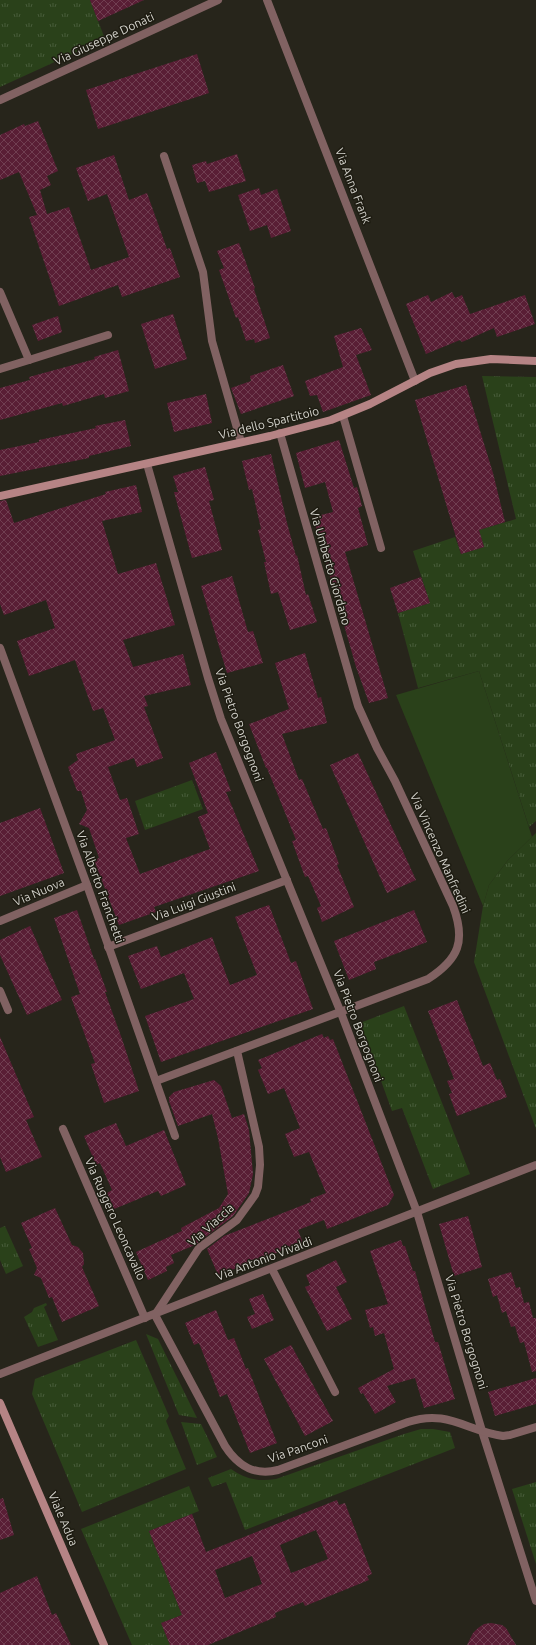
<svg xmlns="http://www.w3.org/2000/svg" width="536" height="1645" viewBox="0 0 536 1645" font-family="Ubuntu,sans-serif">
	<defs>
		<pattern id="grass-tufts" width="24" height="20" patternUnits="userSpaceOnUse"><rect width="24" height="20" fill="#2a411a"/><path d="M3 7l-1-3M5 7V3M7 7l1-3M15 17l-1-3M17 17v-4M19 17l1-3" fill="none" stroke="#485c3a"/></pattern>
		<pattern id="building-cross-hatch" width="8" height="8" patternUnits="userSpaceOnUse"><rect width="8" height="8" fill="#591e35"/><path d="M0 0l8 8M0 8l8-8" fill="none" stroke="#703e51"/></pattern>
	</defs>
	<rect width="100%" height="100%" fill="#27251b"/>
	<!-- grass -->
	<g fill="url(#grass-tufts)">
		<path d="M0,0H90L105,39L0,87Z"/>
		<path d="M482,376L536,377V821L529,827L479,671L418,688L398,613L430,603L413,551L455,537L461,554L484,547L479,530L516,519Z"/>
		<path d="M192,780L203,809L145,830L135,801Z"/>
		<path d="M536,833V1129L474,962L483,906L489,885L508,860Z"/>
		<path d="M404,1006L470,1174L433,1189L402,1108L392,1111L360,1023Z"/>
		<path d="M5,1226L23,1266L6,1274L0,1260V1228Z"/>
		<path d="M46,1303L47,1305L44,1307L58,1340L38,1347L24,1317L32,1312L34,1308Z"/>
		<path d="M146,1334L158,1339L197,1418L179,1415Z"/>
		<path d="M136,1340L169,1416L166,1421L186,1469L82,1512L32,1394L35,1379Z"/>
		<path d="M181,1422L201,1424L217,1457L197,1465Z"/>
		<path d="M421,1429H433L450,1432L455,1448L245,1530L226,1482L212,1487L208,1478L231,1469C245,1479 259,1482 276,1479L404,1434Z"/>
		<path d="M536,1482V1564L512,1489Z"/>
		<path d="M189,1486L199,1511L149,1531L182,1615L161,1623L170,1645H132L81,1529Z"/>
	</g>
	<!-- green -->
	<path fill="#2a411a" d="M479,671L532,837L508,860L489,885L483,906L396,695Z"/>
	<!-- building -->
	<g fill="url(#building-cross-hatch)" fill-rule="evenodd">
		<path d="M90,0H144L98,21Z"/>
		<path d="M197,54L209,93L98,129L86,90Z"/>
		<path d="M38,121L58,171L47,176L51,185L40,190L47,214L69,207L91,270L129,257L107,194L88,201L76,168L114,155L129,200L147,193L167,249L170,248L180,277L122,297L118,285L59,306L29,217L37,215L19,172L0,180V135L24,124L25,126Z"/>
		<path d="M237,154L246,181L209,192L205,181L197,183L192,165L206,161L207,164Z"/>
		<path d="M259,188L261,195L277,189L291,231L271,238L267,225L250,231L238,195Z"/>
		<path d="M239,243L255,288L254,289L270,338L255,343L254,339L246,341L238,317L236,318L219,270L224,268L217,251Z"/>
		<path d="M452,292L455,298L462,295L470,314L525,295L535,324L497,337L494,328L462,342L460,340L426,354L406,304L428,295L431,302Z"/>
		<path d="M173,314L187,359L155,369L141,324Z"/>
		<path d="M58,316L62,332L38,341L32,325Z"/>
		<path d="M361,328L372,350L356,355L371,395L323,412L317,395L310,396L305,381L343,367L334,336Z"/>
		<path d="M118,350L129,391L105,398L104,394L63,406L62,403L0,420V388L30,380L29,377L95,359L94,357Z"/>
		<path d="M283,365L294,396L241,414L231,388L251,381L250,376Z"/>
		<path d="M466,385L493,473L505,522L479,530L484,547L461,554L415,400Z"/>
		<path d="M206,394L212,423L174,432L167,403Z"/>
		<path d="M125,420L131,446L89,456V458L0,476V450L39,442V440L96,428L95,426Z"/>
		<path d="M339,440L354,488L357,487L362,506L358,508L368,545L345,552L388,698L369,703L356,667L344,625L346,624L336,590L334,591L313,517L333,512L325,482L305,488L296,453Z"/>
		<path d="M271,454L287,523L296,556L297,555L306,595L308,594L317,622L290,630L278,592L271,594L264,562H266L258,530L261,529L252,489L249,490L242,461Z"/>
		<path d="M205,467L214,500L209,501L222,550L192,558L174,492H178L173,476Z"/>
		<path d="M136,485L142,512L102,521L118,574L156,563L175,625L123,640L133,667L183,654L191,685L144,696L148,706L144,707L163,758L137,767L134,758L108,767L120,800L127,798L139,834L126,838L140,874L210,849L198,817L208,813L189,763L216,752L231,791L226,792L259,871L154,907L156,912L119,925L94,860L99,858L89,828L79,824L87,810L81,791H77L68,767L78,760L76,754L115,740L103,708L93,711L75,660L29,676L17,641L55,628L46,600L4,615L0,604V501L6,500L14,523L106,494L105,492Z"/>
		<path d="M232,576L248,632L253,631L263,663L227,673L201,586Z"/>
		<path d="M421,577L430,603L398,613L390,588Z"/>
		<path d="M305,653L318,698L321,697L327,723L282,734L299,780L302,779L323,829L326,828L339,864L337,865L354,907L322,922L317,908L321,906L308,876L305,877L292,841L296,840L267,768H266L249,724L289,709L275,663Z"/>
		<path d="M358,753L416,880L387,893L330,765Z"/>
		<path d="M40,808L64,873L0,896V823Z"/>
		<path d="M269,905L291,963L296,961L313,1009L161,1062L145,1016L194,999L184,973L141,989L128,956L157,946L161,957L212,937L230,985L257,975L235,917Z"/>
		<path d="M77,910L94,959H95L107,992H105L122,1039L139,1091L104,1103L91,1064L95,1063L71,997L80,994L54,918Z"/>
		<path d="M414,910L427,942L374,962L376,969L349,980L334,941Z"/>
		<path d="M30,926L62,1000L27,1015L0,955V940Z"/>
		<path d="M457,1000L483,1066L490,1063L497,1080L500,1079L507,1097L457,1116L449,1094L452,1093L447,1081L454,1079L428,1011Z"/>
		<path d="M322,1034L324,1038L328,1036L330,1040L333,1039L394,1195L388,1205L327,1229L324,1220L298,1230L303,1243L218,1275L207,1249L224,1236L311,1202L310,1199L326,1193L309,1152L294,1157L285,1134L300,1128L284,1088L268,1094L258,1070L262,1068L258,1060Z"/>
		<path d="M0,1037L34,1117L26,1120L42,1157L6,1172L0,1157Z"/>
		<path d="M214,1080L221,1086L232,1118L244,1114L249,1130L253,1174L249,1193L233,1216L195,1245L171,1255L174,1263L166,1267L167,1271L148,1280L136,1252L182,1231L181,1228L219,1208L228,1194L218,1138L212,1114L178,1126L169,1101V1097L174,1092Z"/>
		<path d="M116,1123L126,1146L164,1130L186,1185L161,1196L158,1191L114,1209L107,1193L112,1190L100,1163L96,1165L84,1136Z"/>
		<path d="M55,1208L72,1245L78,1247L83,1253L84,1264L82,1267L99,1306L62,1322L52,1297L49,1298L41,1278L34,1275L37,1268L29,1249L32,1248L21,1223Z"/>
		<path d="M468,1216L482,1267L454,1276L439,1224Z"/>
		<path d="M401,1240L403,1246H405L413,1271H415L435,1342H438L455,1399L424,1408L415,1378L387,1386L396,1402L375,1414L363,1393L361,1394L358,1388L394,1369L384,1333L375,1336L373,1327L370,1328L365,1310L388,1304L370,1251Z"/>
		<path d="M336,1260L347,1282L336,1287L352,1319L327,1331L305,1287L310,1285L306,1275Z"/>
		<path d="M511,1272L516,1288L520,1287L524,1303L529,1302L533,1318H536V1371L532,1372L524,1342L520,1343L515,1326L511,1327L506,1311L502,1313L497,1295L493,1297L488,1279Z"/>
		<path d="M263,1294L274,1320L252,1329L247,1317L255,1314L249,1299Z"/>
		<path d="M216,1310L228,1340L234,1338L246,1369L248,1368L277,1443L250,1453L227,1394L220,1397L199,1343L194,1345L185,1323Z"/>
		<path d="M291,1345L333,1421L305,1436L264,1359Z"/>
		<path d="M536,1378V1404L495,1416L488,1392Z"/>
		<path d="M3,1498L14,1535L0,1540V1499Z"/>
		<path d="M337,1500L339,1505L345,1503L372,1574L367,1576L369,1580L305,1606L303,1602L275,1613L276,1617L208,1645H170L161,1623L182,1615L149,1531L192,1514L206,1552ZM316,1530L328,1559L291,1573L280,1545ZM252,1556L262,1584L225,1598L215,1570Z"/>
		<path d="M37,1576L52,1615L56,1613L71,1645H0V1593Z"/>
		<path d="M491,1623L502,1625L506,1628L516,1645H467L473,1633L478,1628L484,1624Z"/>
	</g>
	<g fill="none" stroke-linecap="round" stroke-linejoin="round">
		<!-- minor -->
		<g stroke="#816262" stroke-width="8">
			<path d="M267,0L415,381"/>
			<path d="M0,100L218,0"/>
			<path d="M164,156L203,272L212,341L241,442"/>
			<path d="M0,292L29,360L0,369"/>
			<path d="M29,360L108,335"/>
			<path d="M343,416L381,548"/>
			<path d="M147,464L208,678L221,719L341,1013L417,1212L482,1431L536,1601"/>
			<path d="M0,648L87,885L175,1136"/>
			<path d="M0,921L87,885"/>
			<path d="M108,947L287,880"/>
			<path d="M0,991L8,1010"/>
			<path d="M156,1081L428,979C459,959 466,941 453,906L395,781L377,748L358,706L280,433"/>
			<path d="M63,1129L145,1318"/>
			<path d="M272,1269L335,1392"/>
			<path d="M155,1315L225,1446C238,1466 254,1476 278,1470L408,1422C448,1409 466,1431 503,1436L510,1435L536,1427"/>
			<path d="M155,1315L199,1248L237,1220L255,1195L258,1187L260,1165L259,1147L237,1051"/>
			<path d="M0,1374L536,1165"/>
		</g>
		<!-- secondary -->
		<g stroke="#b68485" stroke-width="8">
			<path d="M0,496L270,436L331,420L370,404L430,373L456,364L491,359L536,361"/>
			<path d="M0,1403L104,1645"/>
		</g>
	</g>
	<g text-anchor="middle" stroke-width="3" stroke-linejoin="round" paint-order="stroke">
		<!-- street labels -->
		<g font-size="12" fill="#d4d3cc" stroke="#1e1c12">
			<text transform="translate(104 39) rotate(-25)" y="4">Via Giuseppe Donati</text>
			<text transform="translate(353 186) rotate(69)" y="4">Via Anna Frank</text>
			<text transform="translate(269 423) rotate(-14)" y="4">Via dello Spartitoio</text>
			<text transform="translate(330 567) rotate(74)" y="4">Via Umberto Giordano</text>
			<text transform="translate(239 725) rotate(70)" y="4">Via Pietro Borgognoni</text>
			<text transform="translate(440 853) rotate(66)" y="4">Via Vincenzo Manfredini</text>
			<text transform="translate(100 887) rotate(70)" y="4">Via Alberto Franchetti</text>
			<text transform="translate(39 892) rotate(-23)" y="4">Via Nuova</text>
			<text transform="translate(194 902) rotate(-21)" y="4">Via Luigi Giustini</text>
			<text transform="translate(358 1026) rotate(69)" y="4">Via Pietro Borgognoni</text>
			<text transform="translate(115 1219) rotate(66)" y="4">Via Ruggero Leoncavallo</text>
			<text transform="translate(211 1225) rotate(-42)" y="4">Via Viaccia</text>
			<text transform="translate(264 1259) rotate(-21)" y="4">Via Antonio Vivaldi</text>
			<text transform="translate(466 1332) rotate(73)" y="4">Via Pietro Borgognoni</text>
			<text transform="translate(298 1449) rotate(-19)" y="4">Via Panconi</text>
			<text transform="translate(63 1519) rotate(67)" y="4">Viale Adua</text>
		</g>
	</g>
</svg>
